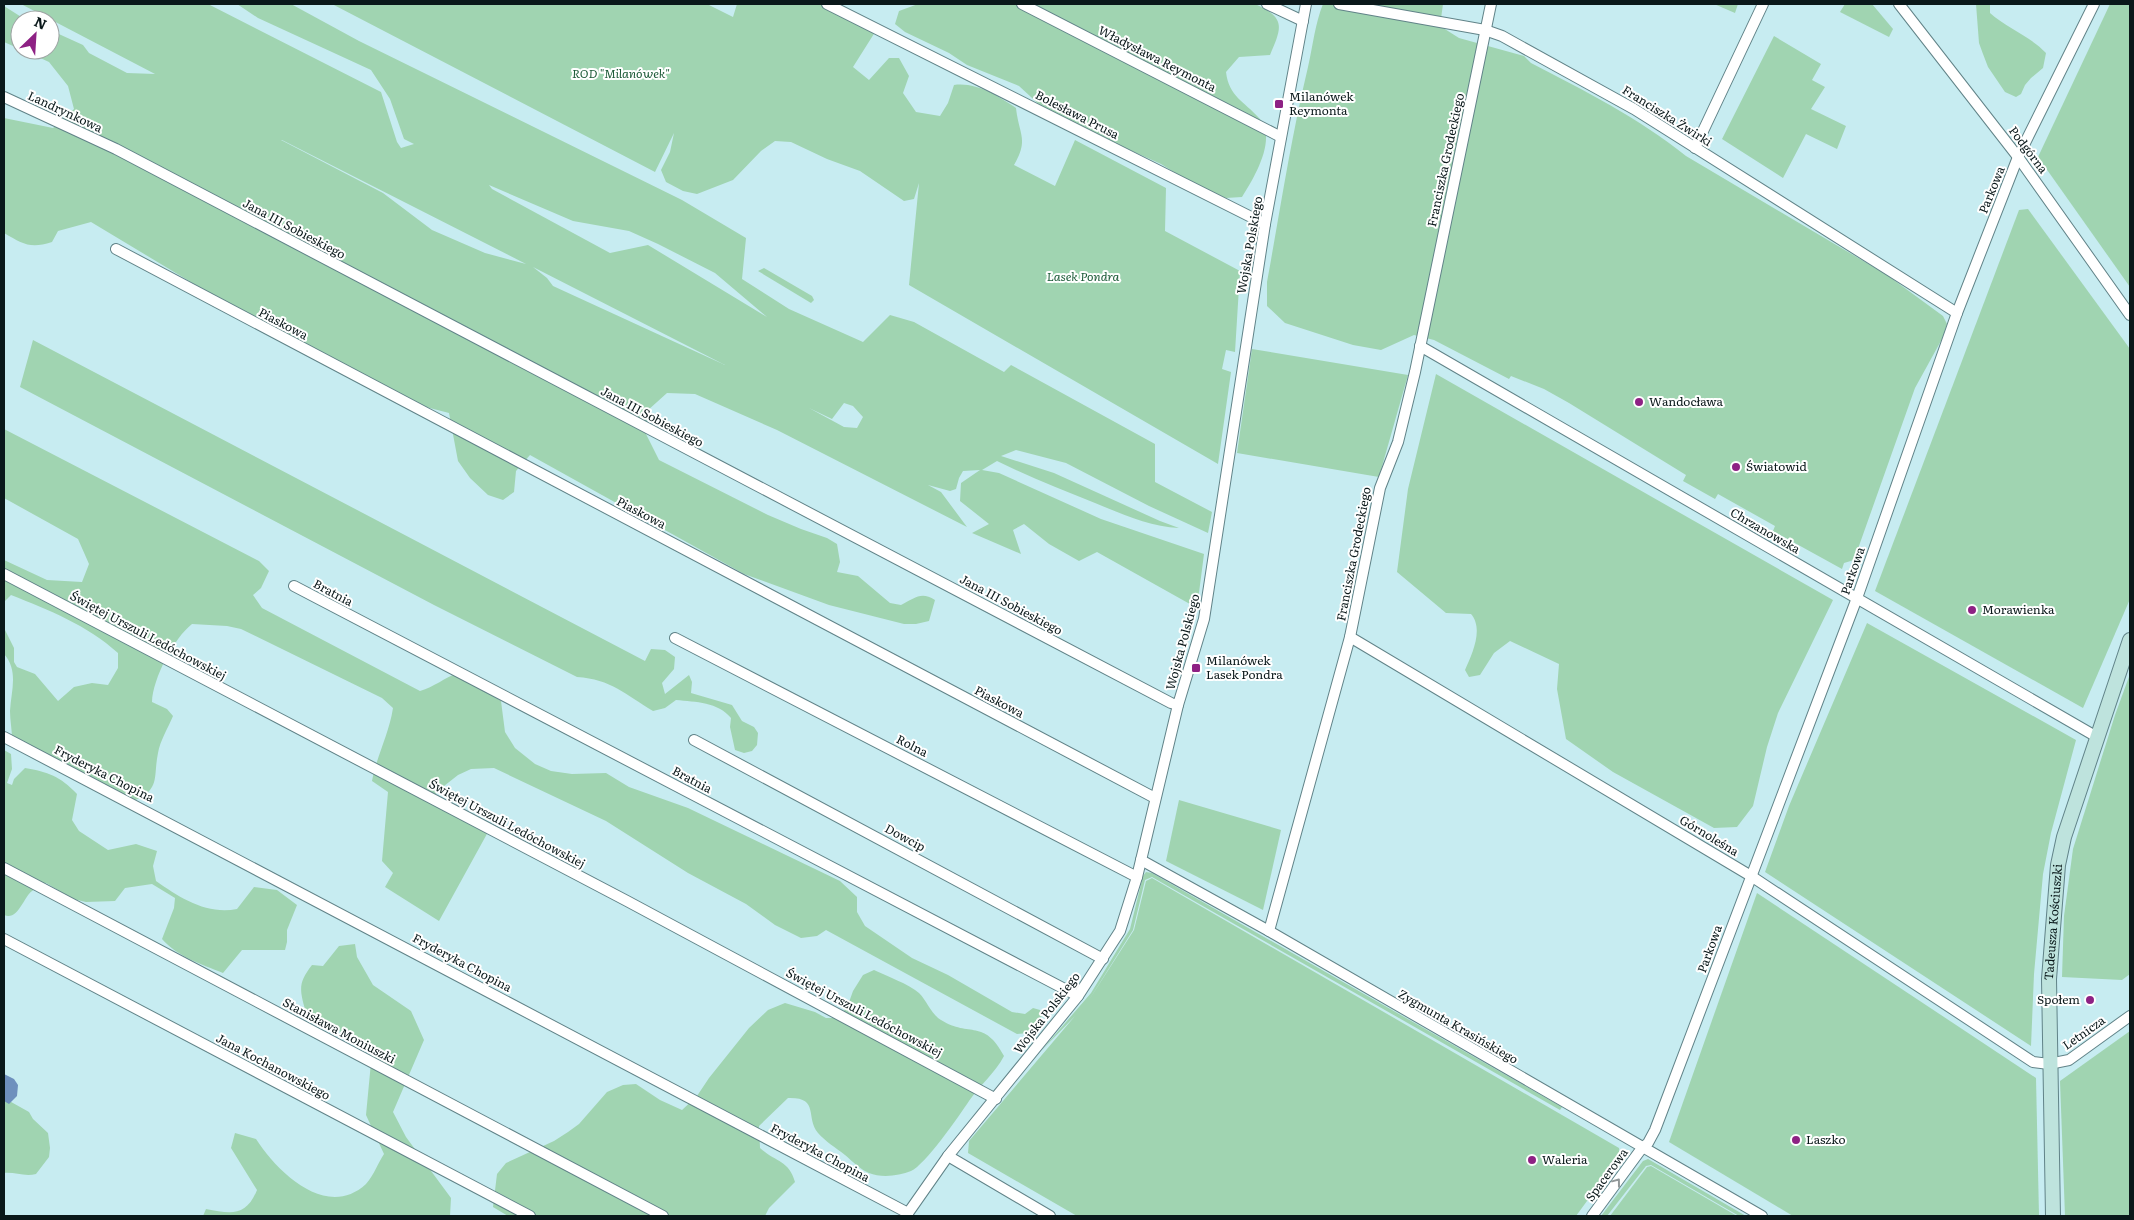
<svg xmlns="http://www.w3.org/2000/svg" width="2134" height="1220" viewBox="0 0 2134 1220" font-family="Literata,serif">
	<rect width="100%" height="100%" fill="#c7ecf1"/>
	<!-- green -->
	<g fill="#a0d4b1" fill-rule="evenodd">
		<path d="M21,4H208L381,92L397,142L401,148L414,144L404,139L390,99L371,70L258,18L237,4H291L359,41L682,200L746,238L742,279L789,309L863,342L890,315L914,322L1004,372L1011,365L1155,444V482L1212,512L1208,533L1149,506L1066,463L1016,450L1001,456L1054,473L1160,521L1179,528C1150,527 1122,514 1095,503C1062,490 1029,477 997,461L982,470L999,473L1101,519L1204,554L1197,608L1097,552L1079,561L1049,544L1024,524L1013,530L1021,554L972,533L989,524L960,501L961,483L980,470L963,471L959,478L956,489L950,491L928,485L941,492L967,527L777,430L695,394L667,393L647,411L646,434L659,460L768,515L801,529L827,538L837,544L840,562L837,572L858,576L890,603L901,605C915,598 921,591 935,600L929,621L916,624H904L829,605L744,574L530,455L516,471L514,492L503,500L488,495L470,478L458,461L449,413L426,407L219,299L91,222L58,231L52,242C30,249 23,244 4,233V118L53,128L74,109L68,86L49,62L23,50H50V30L83,45L89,53L127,73L155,74ZM281,140H282L526,264L485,253L432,230L383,193ZM489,185L573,221L629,231L658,244L715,273L767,317L648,245L610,253L492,189ZM533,267L725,365L553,286L547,278ZM844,403L853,406L863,417L857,428L844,427L809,408L832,419Z"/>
		<path d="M332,4H707L733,17L737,4H827L877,29L853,67L869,80L889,58H899L909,76L903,93L916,112L940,116L948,103L954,85C977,82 998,96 1016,108C1019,135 1029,139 1014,165L1055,186L1075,140L1166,188L1165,231L1240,271L1235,352L1226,350L1222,369L1231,372L1218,464L909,285L919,183L914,199L904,201L860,171L827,159L791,142L775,141L761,151L733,180L697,194L683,191L666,182L661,170L670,152L674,133L655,172Z"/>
		<path d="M918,4H1255C1286,18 1282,27 1270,55L1239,57L1226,72C1229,97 1244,101 1259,118C1278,138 1254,178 1242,197L1226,198L1190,182L1161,164L1085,130L1043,108L1019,86L967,65L949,53L905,32L895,24L899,11Z"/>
		<path d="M1323,4H1443L1440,26L1459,38L1524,56L1531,63C1585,91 1639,118 1686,156L1887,275L1943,316L1947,324L1942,339L1915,388L1854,560L1844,563L1842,569L1773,531L1775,526L1718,494L1715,499L1683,481L1686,475L1569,403L1544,389L1511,376L1509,379L1434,340L1414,335L1381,350L1353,345L1285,323L1267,306V282C1280,211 1291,138 1308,67C1313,45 1315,24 1323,4Z"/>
		<path d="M1714,4H1738L1735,13Z"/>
		<path d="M1845,4H1872L1893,29L1889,37L1840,12Z"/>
		<path d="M1976,4H1990V13C2007,28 2031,37 2046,53L2043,68L2031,78L2025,85L2021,94L2016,97L2005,92L1988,67L1983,54L1979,43Z"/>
		<path d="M2110,4H2130V287L2038,157Z"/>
		<path d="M4,6L26,20H20V49L4,42Z"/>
		<path d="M1774,36L1821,64L1812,80L1825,87L1811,109L1846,126L1837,149L1806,134L1783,178L1722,139Z"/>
		<path d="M2028,209L2130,349V599L2083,708L1875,591L2019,210Z"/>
		<path d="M764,268L812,296L814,300L811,303L758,271Z"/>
		<path d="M33,340L645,661L651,649L665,650L675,657L674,669L662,683L665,694L689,675L692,682L691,693L732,705L742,721L754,727L758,733L757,745L752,751L744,753L735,750L730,727L731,718C718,702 696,702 676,700L665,708L653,711C626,695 611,679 577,677L434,605L20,387Z"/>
		<path d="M1252,349L1408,375L1379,477L1237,453Z"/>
		<path d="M1436,374L1833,600L1778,713L1767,747L1753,806L1737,827L1714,828L1613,772L1566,739L1557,689L1559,664L1510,641L1494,653L1480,675L1469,677L1465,670C1472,654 1484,629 1471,614L1446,613L1397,572L1408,489Z"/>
		<path d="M4,429L259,561L269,571L261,588L253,595L262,608L420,691C434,687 444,678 458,673L501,701L505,732L515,748L535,764L551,771L572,774L606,773L629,787L688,808L840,881L857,897V912L865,926L912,958L948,975L1012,1012L1025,1014L1033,1008L1040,1010L1042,1016L1028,1033L1017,1034L826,930L817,936L801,938L775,925L746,904L688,873L606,821L494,768L471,769L458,775L439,790L429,802L488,832L439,921L385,887L393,873L382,861L388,792L372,781C377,755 389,734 393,708L382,698L241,629L227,626L192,624C174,638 153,678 152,702L167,709L173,716C168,728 160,741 158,753C153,777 161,790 133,801L12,739C12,730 10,720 10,711C11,691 19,671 4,654V604V628L14,648V662L17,667L35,674L58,701L74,687L92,683L108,685L118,668V653C87,625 49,610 11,595L4,602V560L47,580L82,582L89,564L78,539L4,498Z"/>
		<path d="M1867,623L2076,740L2051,833L2043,874L2034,974L2031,1046L1765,872L1789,806Z"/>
		<path d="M2130,674V974L2122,980L2062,977L2064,916L2073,849L2115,715Z"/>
		<path d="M4,750L11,754L12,769L7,783L12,785L14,779L25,768C48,772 60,776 77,794L72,820L79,831L108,850L136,844L157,851L153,866L156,881C180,898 207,915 237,909L254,887L277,890L297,905L287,930V942L285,950H242L223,973C201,964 178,957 162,939L174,908L175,898L152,884L125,888L115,901L86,902L73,899L46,883C41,886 36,888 32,891C23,898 18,921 4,915Z"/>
		<path d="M1179,800L1281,830L1263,910L1166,861Z"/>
		<path d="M1146,872L1152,873L1562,1107L1560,1110L1152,877L1145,880L1133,930L1089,1000L1134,930L1146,881L1152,878L1619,1148L1620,1156L1576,1216H1077L968,1153L969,1141L1075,1016L1041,1051L1091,993L1130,929L1143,876Z"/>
		<path d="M1757,893L2036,1078L2039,1216H1793L1669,1142Z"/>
		<path d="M355,944L357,957L373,985L411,1011L424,1040L393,1112L406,1137L451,1198L450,1216H203L206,1209C231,1214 246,1217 257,1190L231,1148L235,1133L256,1139C278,1173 327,1220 366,1184C374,1175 378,1163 384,1154L366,1115L372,1052L305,1009C299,988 299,982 312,965L323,966L339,946Z"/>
		<path d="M874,970C886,976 909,984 919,993C927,1001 931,1014 941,1020C970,1038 984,1018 1004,1056C995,1073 980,1085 969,1101C959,1116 925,1165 911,1171C899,1176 881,1178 869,1173C861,1170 852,1161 845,1155C836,1148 825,1141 818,1133C805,1117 820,1097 788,1098L759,1126L760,1148C775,1162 789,1160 795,1182L769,1208L765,1216H508L493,1207L497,1174L506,1163L554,1141L568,1132L579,1124L607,1092L623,1085L636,1084L660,1100L682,1110L697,1096L709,1078L749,1028L768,1010L785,1003L815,1012L826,1018H839L848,1005L853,991L863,975Z"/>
		<path d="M2130,1031V1216H2065L2060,1081Z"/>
		<path d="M4,1098L29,1112L33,1119L48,1133L50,1148L49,1157L36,1174C25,1177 15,1172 4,1173Z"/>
		<path d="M1648,1159L1746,1216H1739L1651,1165L1646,1166L1607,1216H1601L1643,1161Z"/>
		<path d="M1651,1166L1737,1216H1610L1647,1167Z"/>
	</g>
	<!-- water -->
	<path fill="#6e90bd" d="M4,1074L14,1079L18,1085L17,1096L9,1104L4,1101Z"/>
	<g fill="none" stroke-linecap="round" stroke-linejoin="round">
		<!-- street casing -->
		<g stroke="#618388" stroke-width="12">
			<g id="street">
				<path d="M827,4L1265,224"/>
				<path d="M1022,4L1281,137"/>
				<path d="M1267,4L1303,21"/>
				<path d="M1339,4L1485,30L1502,36L1634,109L1957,313"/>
				<path d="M1899,4L2018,157L2130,315"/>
				<path d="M4,97L116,149L1171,703L1178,705"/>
				<path d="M1695,148L1763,4"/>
				<path d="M116,249L1155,798"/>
				<path d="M1420,346L2097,737"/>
				<path d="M4,574L627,901L996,1099"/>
				<path d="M294,586L1078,996"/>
				<path d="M1350,637L1751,876L2033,1062L2049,1064L2069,1060L2130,1016"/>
				<path d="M675,638L1137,877"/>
				<path d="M4,737L908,1213"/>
				<path d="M694,740L1103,959"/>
				<path d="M1141,860L1269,931L1762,1216"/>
				<path d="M4,868L663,1216"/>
				<path d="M1269,931L1350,637L1380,488L1398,442L1415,372L1491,4"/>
				<path d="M4,939L530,1216"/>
				<path d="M948,1156L1050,1216"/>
				<path d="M906,1216L948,1156L1078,996L1120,931L1137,877L1178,705L1204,619L1265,224L1306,4"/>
				<path d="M1592,1216L1642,1148L1648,1143L1655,1130L1857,598L1957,313L2018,157L2094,4"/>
			</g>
		</g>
		<!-- secondary casing -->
		<g stroke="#618388" stroke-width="16">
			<g id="secondary">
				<path id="s1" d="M2053,1216L2049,979L2058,865L2064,837L2130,640"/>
			</g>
		</g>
		<!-- street -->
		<use href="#street" stroke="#fff" stroke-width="10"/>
		<!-- secondary -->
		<use href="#secondary" stroke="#bee3dd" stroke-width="14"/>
	</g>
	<!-- one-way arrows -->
	<defs><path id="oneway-chevron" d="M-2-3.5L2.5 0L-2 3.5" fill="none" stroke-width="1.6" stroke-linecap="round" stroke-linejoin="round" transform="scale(1.25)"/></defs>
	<use stroke="#919798" href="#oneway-chevron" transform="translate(1617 1182) rotate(-53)"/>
	<!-- markers -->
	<g fill="#8e2184" stroke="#fff" stroke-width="2">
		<rect x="1274" y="99" width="10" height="10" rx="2.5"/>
		<circle cx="1639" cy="402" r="5"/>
		<circle cx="1736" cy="467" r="5"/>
		<circle cx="1972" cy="610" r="5"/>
		<rect x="1191" y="663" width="10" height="10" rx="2.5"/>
		<circle cx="2090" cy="1000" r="5"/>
		<circle cx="1796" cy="1140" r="5"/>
		<circle cx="1532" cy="1160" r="5"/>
	</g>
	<g text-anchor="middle" stroke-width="4" stroke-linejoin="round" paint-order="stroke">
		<!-- street labels -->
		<g font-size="12" fill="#0a181a" stroke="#fff">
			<text transform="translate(1157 59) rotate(27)" y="4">Władysława Reymonta</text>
			<text transform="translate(65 112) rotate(25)" y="4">Landrynkowa</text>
			<text transform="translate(1077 115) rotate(27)" y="4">Bolesława Prusa</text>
			<text transform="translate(1667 116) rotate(32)" y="4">Franciszka Żwirki</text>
			<text transform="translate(2028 150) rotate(53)" y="4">Podgórna</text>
			<text transform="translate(1446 160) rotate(-78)" y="4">Franciszka Grodeckiego</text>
			<text transform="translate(1992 190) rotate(-68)" y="4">Parkowa</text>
			<text transform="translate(294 229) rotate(28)" y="4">Jana III Sobieskiego</text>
			<text transform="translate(1250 245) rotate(-80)" y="4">Wojska Polskiego</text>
			<text transform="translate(283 324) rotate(28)" y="4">Piaskowa</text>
			<text transform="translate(652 417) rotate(28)" y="4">Jana III Sobieskiego</text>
			<text transform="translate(641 513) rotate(28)" y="4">Piaskowa</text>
			<text transform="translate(1765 531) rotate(30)" y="4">Chrzanowska</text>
			<text transform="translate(1354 554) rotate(-79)" y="4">Franciszka Grodeckiego</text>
			<text transform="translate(1853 571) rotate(-71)" y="4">Parkowa</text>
			<text transform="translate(333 593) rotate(28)" y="4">Bratnia</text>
			<text transform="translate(1011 605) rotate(28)" y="4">Jana III Sobieskiego</text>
			<text transform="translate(148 636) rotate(28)" y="4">Świętej Urszuli Ledóchowskiej</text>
			<text transform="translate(1183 642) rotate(-75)" y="4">Wojska Polskiego</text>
			<text transform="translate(999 702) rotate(28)" y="4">Piaskowa</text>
			<text transform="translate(912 746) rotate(27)" y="4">Rolna</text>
			<text transform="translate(104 774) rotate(27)" y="4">Fryderyka Chopina</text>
			<text transform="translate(692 780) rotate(28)" y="4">Bratnia</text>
			<text transform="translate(507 824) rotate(28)" y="4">Świętej Urszuli Ledóchowskiej</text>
			<text transform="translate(1709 836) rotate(31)" y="4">Górnoleśna</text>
			<text transform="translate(905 838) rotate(28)" y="4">Dowcip</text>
			<text dy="4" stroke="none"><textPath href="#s1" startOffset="294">Tadeusza Kościuszki</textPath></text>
			<text transform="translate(1710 949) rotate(-70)" y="4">Parkowa</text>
			<text transform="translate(462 963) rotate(28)" y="4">Fryderyka Chopina</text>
			<text transform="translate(864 1013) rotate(28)" y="4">Świętej Urszuli Ledóchowskiej</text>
			<text transform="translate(1047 1013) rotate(-52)" y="4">Wojska Polskiego</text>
			<text transform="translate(1458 1027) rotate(30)" y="4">Zygmunta Krasińskiego</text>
			<text transform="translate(339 1031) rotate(28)" y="4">Stanisława Moniuszki</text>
			<text transform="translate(2084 1033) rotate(-35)" y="4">Letnicza</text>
			<text transform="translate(273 1067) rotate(28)" y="4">Jana Kochanowskiego</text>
			<text transform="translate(820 1153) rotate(28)" y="4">Fryderyka Chopina</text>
			<text transform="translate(1607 1175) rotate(-54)" y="4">Spacerowa</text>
		</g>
		<!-- park labels -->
		<g font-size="12" font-style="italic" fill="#1a5936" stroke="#fff">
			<text x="621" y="78">ROD "Milanówek"</text>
			<text x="1083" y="281">Lasek Pondra</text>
		</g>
		<!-- poi labels -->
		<g font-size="12" fill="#0a181a" stroke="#fff" text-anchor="start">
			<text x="1289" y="101">Milanówek<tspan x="1289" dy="14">Reymonta</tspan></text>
			<text x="1649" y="406">Wandocława</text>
			<text x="1746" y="471">Światowid</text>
			<text x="1982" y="614">Morawienka</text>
			<text x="1206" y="665">Milanówek<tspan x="1206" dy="14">Lasek Pondra</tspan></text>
			<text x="2080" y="1004" text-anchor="end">Społem</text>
			<text x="1806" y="1144">Laszko</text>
			<text x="1542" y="1164">Waleria</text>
		</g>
	</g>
	<!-- border -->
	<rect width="2134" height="1220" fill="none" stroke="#0a181a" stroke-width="10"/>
	<!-- north arrow -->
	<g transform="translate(35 35) rotate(25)"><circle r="24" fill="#ffffff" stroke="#9da3a3"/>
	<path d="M0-4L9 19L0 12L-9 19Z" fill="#8e2184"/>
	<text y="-8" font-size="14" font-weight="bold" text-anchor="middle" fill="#0a181a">N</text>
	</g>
</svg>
